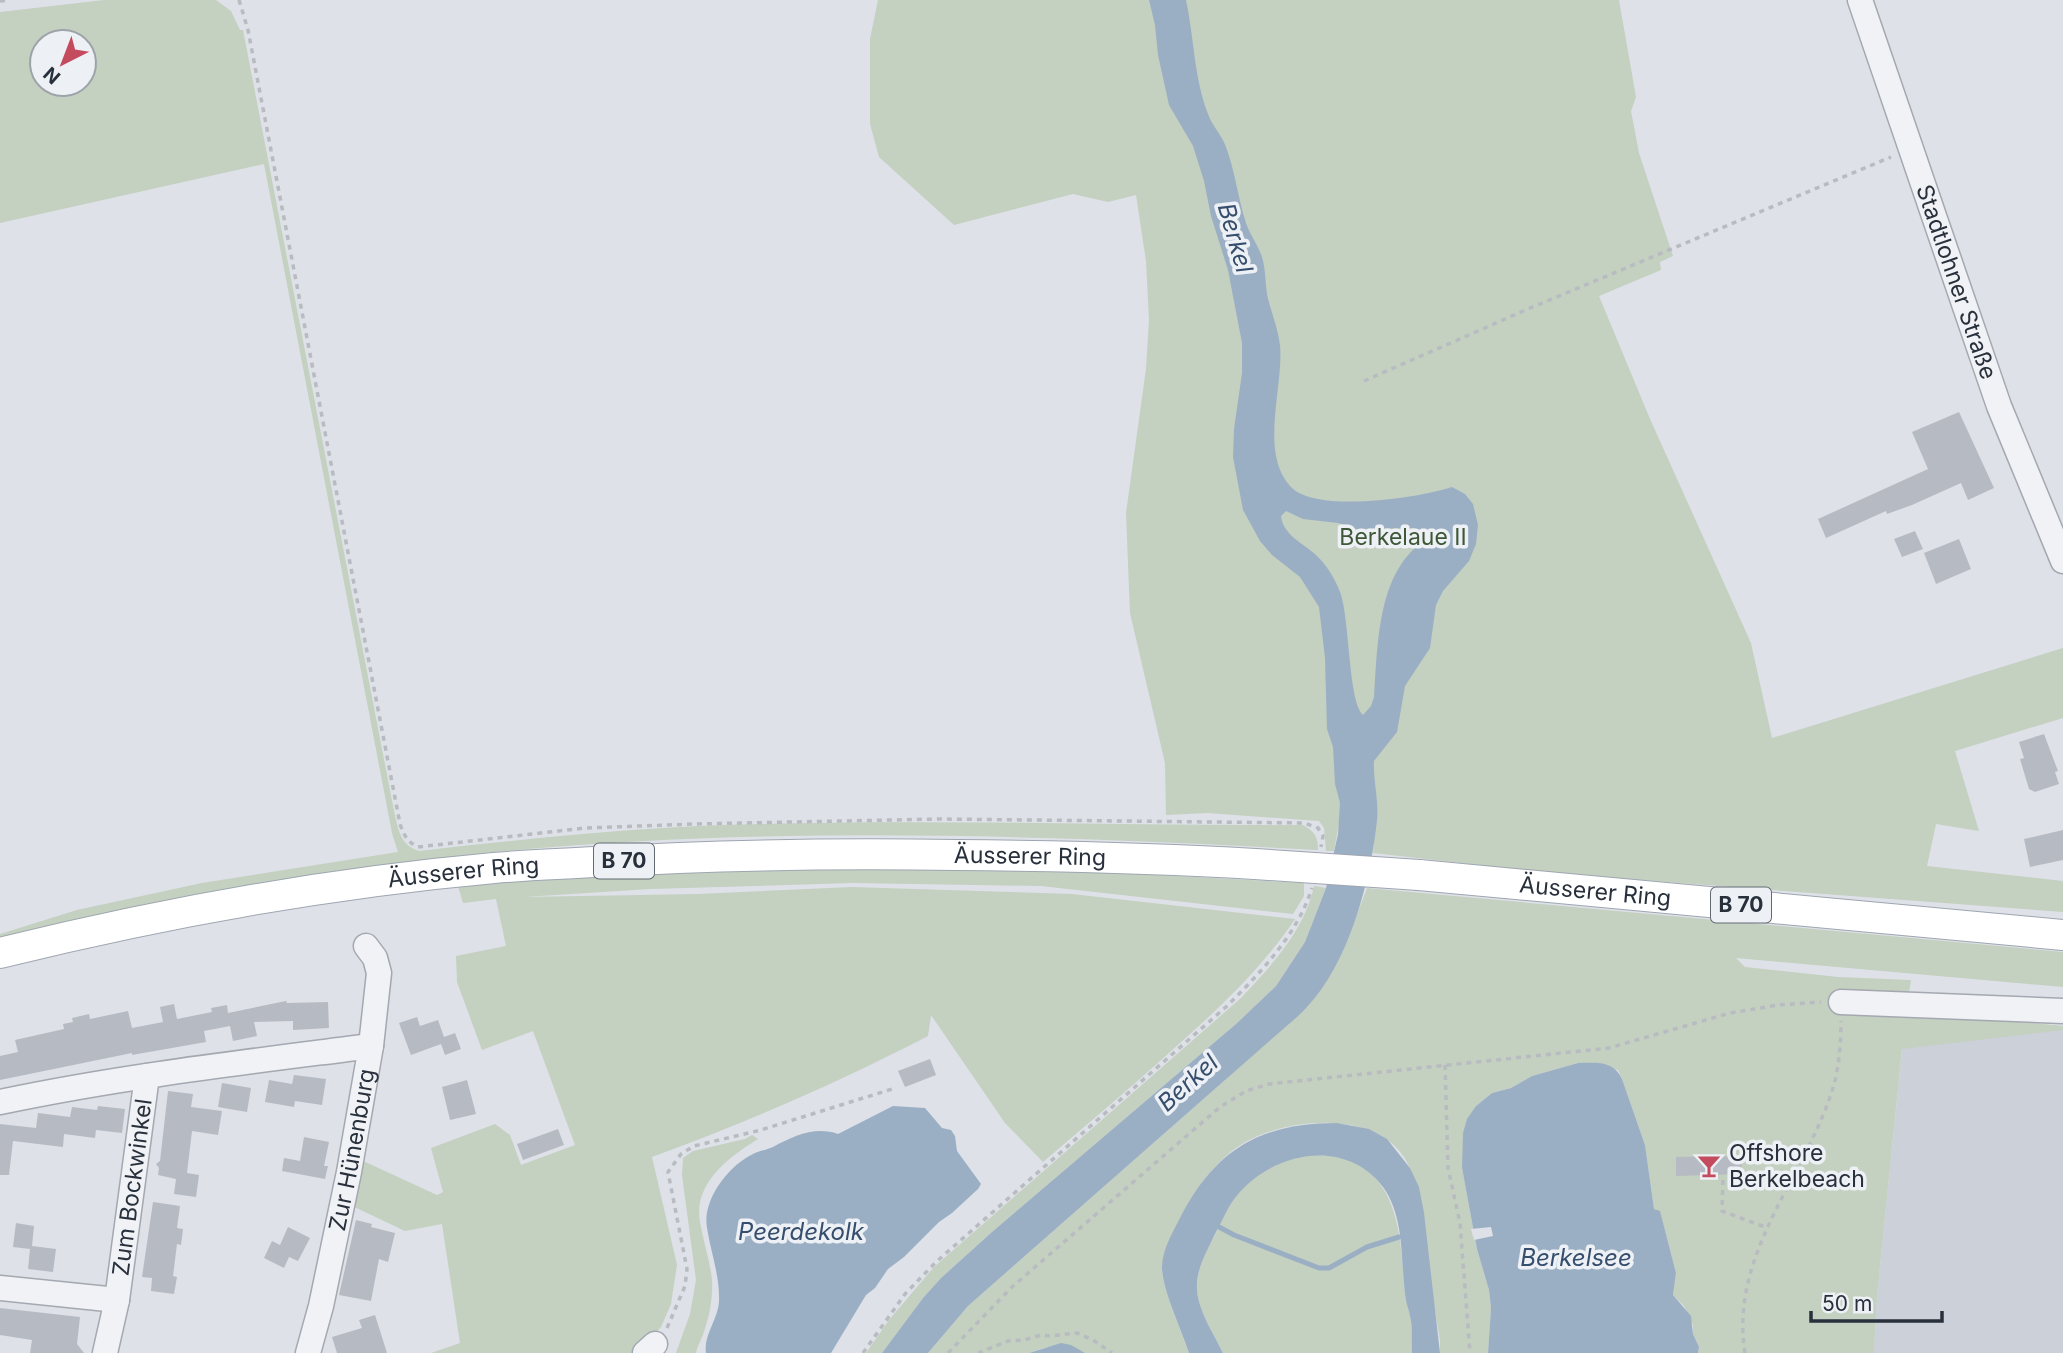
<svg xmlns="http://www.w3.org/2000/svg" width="2063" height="1353" viewBox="0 0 2063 1353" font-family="Inter,sans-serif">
	<rect width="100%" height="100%" fill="#dee1e7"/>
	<!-- built -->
	<path fill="#ccd0d8" d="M1906,1012L2063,1026V1353H1874L1877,1296Z"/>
	<!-- green -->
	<g fill="#c4d0c0" fill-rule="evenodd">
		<path d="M104,0H216L231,11L240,30H243L394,811C398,829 400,845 419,851C533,838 648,826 763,824C943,819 1123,826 1303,825C1315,832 1318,837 1318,850C1047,835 775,826 505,851C421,859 338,875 255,891C170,907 85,924 0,940V934L77,910L202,883L398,852L392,833L264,164L0,223V12ZM42,42H84V84H42Z"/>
		<path d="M878,0H1619L1636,97L1631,111L1639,153L1673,256L1660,262L1661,270L1599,296L1650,419L1751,643L1772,738L2063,648V718L1955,751L1979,831L1936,824L1927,866L2063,881V912L1560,874L1373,853L1374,838L1339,823L1334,851H1326L1324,828L1319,821L1207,813L1166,815L1165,763L1130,613L1126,513L1146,369L1149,320L1146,261L1136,195L1108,202L1073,194L954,225L879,157L870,124V39Z"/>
		<path d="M719,868L1067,870L1304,883V896L1293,914L1041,886L853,883L650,889L524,897L699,894L852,887L1072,894L1295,919C1260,971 1216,1011 1170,1052C1128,1090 1085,1126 1043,1162L1005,1123L931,1015L928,1036C839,1082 746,1123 652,1157L677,1265L671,1304L661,1327L638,1353H431L460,1343L442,1224L405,1231L348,1204L361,1160L437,1195L443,1192L431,1148L495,1124L510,1135L521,1165L575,1145L533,1031L482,1050L457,982L456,956L506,946L496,899L463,903L458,886L521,879Z"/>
		<path d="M1314,886L1326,888L1305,942L1276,986L1236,1024L992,1232L941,1278L923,1298L882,1353H866L889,1320L934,1267L1241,998C1271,966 1305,930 1314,886Z"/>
		<path d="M1367,888L2063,952V987L1736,958L1745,967L1838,977L1911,980L1906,1012L2063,1026V1030L1902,1049L1877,1296L1874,1353H1698L1699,1347L1693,1334V1325L1684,1306L1673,1295L1676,1273L1660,1212L1654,1209L1645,1145L1622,1079L1618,1070L1578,1063L1532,1076L1511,1088L1492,1093L1476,1106L1462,1168L1477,1249L1489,1290L1491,1308L1488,1353H1440V1340C1433,1299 1426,1257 1418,1215C1416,1201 1416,1181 1410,1168C1384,1106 1281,1116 1236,1148C1203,1172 1186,1206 1172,1243C1169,1250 1164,1259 1162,1267C1160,1282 1183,1336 1189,1353H1085C1067,1343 1048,1345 1029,1353H928L968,1306L1225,1080L1329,975L1350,933Z"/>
		<path d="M752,1135L758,1139C729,1157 693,1183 700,1222C703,1241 710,1260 712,1280C713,1294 710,1315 705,1328C703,1337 698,1344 696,1353H676L690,1314L696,1280L682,1175L683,1158L693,1151L745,1139Z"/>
		<path d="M1306,1155C1318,1156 1332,1154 1343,1158C1398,1175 1401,1237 1404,1284C1405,1295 1408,1305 1410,1315C1413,1327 1411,1341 1412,1353H1223C1214,1334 1197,1310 1197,1288C1197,1270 1205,1252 1214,1237C1219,1228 1222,1217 1228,1208C1244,1179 1275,1162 1306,1155Z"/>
	</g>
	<!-- water -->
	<g fill="#9bafc4" fill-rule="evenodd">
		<path d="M1149,0H1186C1194,37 1194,78 1208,114C1212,126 1222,135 1226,147C1235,171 1238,198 1246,223C1250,235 1258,245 1262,257C1266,270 1265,285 1268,299C1272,314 1278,329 1280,345C1284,388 1258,454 1292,488C1318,513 1419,498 1452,487L1465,494L1473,504L1478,525L1476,544L1469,561L1443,591L1436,605L1430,648L1405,686L1397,732L1374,761C1373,780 1379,801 1377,820C1371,879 1349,964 1306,1008C1299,1016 1290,1023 1282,1030L968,1306L928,1353H882L923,1298L941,1278L992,1232L1236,1024L1276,986L1305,942L1326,888L1338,834L1340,803L1335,784L1333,747L1327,729L1325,658L1319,607L1300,577L1272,555L1260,541L1243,510L1233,457L1234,429L1242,373V343L1228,270L1211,216L1204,181L1193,146L1169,105L1158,55L1155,25ZM1286,511L1303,519L1338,523L1356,529L1414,528L1424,533V538C1417,546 1408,554 1402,563C1377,599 1377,655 1374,697L1371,706L1363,715C1348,701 1350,618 1340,592C1335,579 1327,565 1316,555C1303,543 1283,535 1281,516Z"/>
		<path d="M1578,1063C1596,1063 1613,1060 1622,1079L1645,1145L1654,1209L1660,1211L1676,1273L1673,1295L1691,1316L1693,1334L1699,1347L1698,1353H1488L1491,1308L1489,1290L1477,1249L1462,1168L1463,1133L1467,1119L1476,1106L1492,1093L1511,1088L1532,1076Z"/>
		<path d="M893,1106L925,1108L942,1128L951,1130L955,1136L957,1151L981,1184L978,1189L952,1213L939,1222L904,1257L888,1269L875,1288L866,1295L831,1353H706C703,1336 718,1319 719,1302C720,1276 711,1253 707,1228C702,1200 728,1166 753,1154C759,1151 766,1150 773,1147C794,1136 815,1126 838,1134Z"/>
		<path d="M1337,1123L1369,1129L1387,1139L1410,1168L1419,1187L1424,1213L1440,1353H1412C1411,1341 1413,1327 1410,1316C1409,1310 1407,1306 1406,1300C1400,1264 1406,1219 1383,1187C1346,1138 1276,1151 1239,1193C1228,1205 1223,1220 1215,1234C1207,1251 1196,1269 1197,1289C1198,1311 1214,1334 1223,1353H1189C1182,1331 1161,1287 1162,1266C1163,1248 1173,1232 1181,1216C1216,1149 1261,1123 1337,1123Z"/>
		<path d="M1061,1343L1071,1345L1085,1353H1029Z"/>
	</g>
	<!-- pier -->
	<path fill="#dee1e7" d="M1491,1227L1493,1236L1474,1240L1471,1229Z"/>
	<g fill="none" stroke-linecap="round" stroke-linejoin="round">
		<!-- stream -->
		<path stroke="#9bafc4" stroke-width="5" d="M1219,1227L1234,1235L1319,1268H1329L1367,1247L1399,1237"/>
	</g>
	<!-- building -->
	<g fill="#b6bbc3">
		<path d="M1959,412L1994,488L1968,500L1961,483L1912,505L1887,514L1886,511L1826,538L1818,519L1928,469L1912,432Z"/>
		<path d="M1915,531L1923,549L1902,557L1894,539Z"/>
		<path d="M1959,539L1971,569L1936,584L1924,553Z"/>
		<path d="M2044,734L2058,771L2055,772L2059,784L2035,792L2029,789L2020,759L2024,758L2019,742Z"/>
		<path d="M2063,830V860L2030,867L2024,839Z"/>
		<path d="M286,1001L287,1003L328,1002L329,1028L293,1030V1021L254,1022L257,1036L233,1041L230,1026L204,1031L206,1042L132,1055V1053L0,1080V1056L18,1052L15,1040L64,1029L63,1024L73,1022L72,1018L89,1014L90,1019L128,1011L132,1028L163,1022L160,1007L174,1004L177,1019L212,1012L211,1008L227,1005L228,1013Z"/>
		<path d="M417,1017L420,1026L438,1020L444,1037L455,1033L461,1049L445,1055L441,1044L411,1055L399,1023Z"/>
		<path d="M930,1059L936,1075L905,1087L898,1071Z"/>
		<path d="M294,1075L326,1079L322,1105L295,1101L294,1107L265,1102L269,1080L292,1084Z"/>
		<path d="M467,1080L476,1114L450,1120L442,1087Z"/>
		<path d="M222,1083L251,1088L247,1112L218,1107Z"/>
		<path d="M168,1091L193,1094L191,1107L222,1111L218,1135L192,1131L187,1173L199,1175L196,1197L174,1194L176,1179L158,1175L159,1168L156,1164L160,1161Z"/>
		<path d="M98,1106L125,1109L122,1133L96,1130L95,1138L64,1134L63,1147L13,1141L9,1175H0V1124L36,1128L38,1113L70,1117L72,1107L97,1110Z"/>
		<path d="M558,1129L564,1145L523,1160L517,1144Z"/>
		<path d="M304,1137L329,1142L324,1166H328L325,1179L282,1171L284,1158L300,1161Z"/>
		<path d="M1742,1156L1741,1174L1676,1176V1157Z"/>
		<path d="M153,1202L180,1206L177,1228L183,1229L181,1245L177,1244L173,1276L177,1277L174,1294L151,1291L152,1278L142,1277Z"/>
		<path d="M356,1220L372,1224L371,1227L395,1233L388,1262L379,1259L371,1301L339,1295Z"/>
		<path d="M16,1223L34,1226L32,1246L56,1249L53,1272L28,1269L30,1249L13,1247Z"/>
		<path d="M288,1227L310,1238L298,1261L289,1257L284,1268L264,1258L272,1241L280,1245Z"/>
		<path d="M0,1308L80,1317L77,1344L84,1353H30L32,1340L0,1335Z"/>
		<path d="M375,1315L387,1353H337L332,1337L362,1328L359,1320Z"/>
	</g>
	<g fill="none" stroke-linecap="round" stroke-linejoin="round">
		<!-- minor casing -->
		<g stroke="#a4a8b0" stroke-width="27">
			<g id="minor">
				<path id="s1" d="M1860,0L1999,406L2063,561"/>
				<path d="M1841,1002L2063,1011"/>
				<path d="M0,1102C123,1076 247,1062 371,1046"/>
				<path d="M0,1288L117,1300"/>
				<path id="s2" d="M105,1353L117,1300L147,1076"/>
				<path id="s3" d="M308,1353L321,1306L349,1172L371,1046L379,973L375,958L366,946"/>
				<path d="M645,1353L655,1344"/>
			</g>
		</g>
		<!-- major casing -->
		<g stroke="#9ea6b1" stroke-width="32">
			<g id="major">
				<path id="s4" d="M1419,875L2063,935"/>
				<path id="s5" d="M0,953C162,913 327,883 494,868C527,865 561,864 595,862C716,855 836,853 957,855C1056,856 1155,858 1255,864"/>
			</g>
		</g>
		<!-- path -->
		<g stroke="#b8bcc1" stroke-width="3.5" stroke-dasharray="5 5" stroke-linecap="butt">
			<path d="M239,0L248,30L400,824C404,835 407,842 418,847L585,828L695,824L940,819L1304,823L1318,828L1323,836L1321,847"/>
			<path d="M0,1L10,0"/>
			<path d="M1364,381L1528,309L1891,157"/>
			<path d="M1445,1065L1448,1168L1460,1223L1470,1353"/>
			<path d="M1723,1180L1722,1211L1768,1228"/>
			<path d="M667,1328L685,1286L687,1269L668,1172L681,1154L694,1146L761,1130L892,1089"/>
			<path d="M863,1353L905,1294L936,1262L1227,1006C1261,972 1297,935 1312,888"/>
			<path d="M948,1353L1012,1287L1220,1107L1246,1091L1269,1084L1609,1048L1730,1013L1778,1005L1821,1002"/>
			<path d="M978,1353L1008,1341L1024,1340L1041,1335L1050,1336L1077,1333L1093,1340L1112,1353"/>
			<path d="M1745,1353C1729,1255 1804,1178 1832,1091C1839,1070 1841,1043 1841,1021"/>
		</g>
		<!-- minor -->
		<use href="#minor" stroke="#f0f2f5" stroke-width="24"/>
		<!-- major -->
		<use href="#major" stroke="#fff" stroke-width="30"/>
		<!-- major-bridge casing -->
		<g stroke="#9ea6b1" stroke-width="32" stroke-linecap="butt">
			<path id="major-bridge" d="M1255,864L1419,875"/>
		</g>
		<!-- major-bridge -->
		<use href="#major-bridge" stroke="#fff" stroke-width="30"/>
	</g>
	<!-- icons -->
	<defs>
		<g id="bar-bare" transform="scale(1.89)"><path d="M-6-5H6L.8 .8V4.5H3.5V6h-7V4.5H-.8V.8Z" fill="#c44b5d" stroke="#edf0f4" stroke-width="2.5" paint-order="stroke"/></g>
	</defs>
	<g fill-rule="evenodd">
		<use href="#bar-bare" x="1709" y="1166"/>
	</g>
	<g text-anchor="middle" stroke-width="7" stroke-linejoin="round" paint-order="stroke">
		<!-- shield labels -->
		<g fill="#edf0f4" stroke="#636a73" stroke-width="2">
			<rect x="594" y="843.5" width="60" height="35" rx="5"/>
			<rect x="1711" y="887.5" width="60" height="35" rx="5"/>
		</g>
		<g font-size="21" font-weight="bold" fill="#28303c">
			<text x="624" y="868">B 70</text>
			<text x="1741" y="912">B 70</text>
		</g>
		<!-- street labels -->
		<g font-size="23" fill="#28303c" stroke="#edf0f4">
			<text dy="8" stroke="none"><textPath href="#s1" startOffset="298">Stadtlohner Straße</textPath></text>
			<text dy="8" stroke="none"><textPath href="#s5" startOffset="1038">Äusserer Ring</textPath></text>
			<text dy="8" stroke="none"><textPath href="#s5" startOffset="471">Äusserer Ring</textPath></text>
			<text dy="8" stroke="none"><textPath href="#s4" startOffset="177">Äusserer Ring</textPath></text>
			<text dy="8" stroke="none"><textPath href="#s3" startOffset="208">Zur Hünenburg</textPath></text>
			<text dy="8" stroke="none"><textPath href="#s2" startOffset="168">Zum Bockwinkel</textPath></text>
		</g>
		<!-- park labels -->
		<g font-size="23" fill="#3d5737" stroke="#edf0f4">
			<text x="1403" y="545">Berkelaue II</text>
		</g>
		<!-- poi labels -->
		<g font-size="23" fill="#28303c" stroke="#edf0f4" text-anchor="start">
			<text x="1729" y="1161">Offshore<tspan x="1729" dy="26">Berkelbeach</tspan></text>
		</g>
		<!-- water labels -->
		<g font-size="24" font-style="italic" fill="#364e6d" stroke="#edf0f4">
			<text transform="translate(1235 238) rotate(74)" y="8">Berkel</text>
			<text transform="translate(1188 1083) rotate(-42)" y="8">Berkel</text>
			<text x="801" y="1240">Peerdekolk</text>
			<text x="1576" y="1266">Berkelsee</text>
		</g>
	</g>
	<!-- north arrow -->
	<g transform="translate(63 63) rotate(222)"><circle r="33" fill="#edf0f4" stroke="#9ea3aa" stroke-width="2"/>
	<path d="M0-5L12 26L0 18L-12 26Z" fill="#c44b5d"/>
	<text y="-10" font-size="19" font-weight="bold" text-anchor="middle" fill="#28303c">N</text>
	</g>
	<!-- scale -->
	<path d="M1811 1311v10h131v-10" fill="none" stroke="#28303c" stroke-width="3.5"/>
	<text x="1822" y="1311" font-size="21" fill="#28303c" stroke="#edf0f4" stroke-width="5" paint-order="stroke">50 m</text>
</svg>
